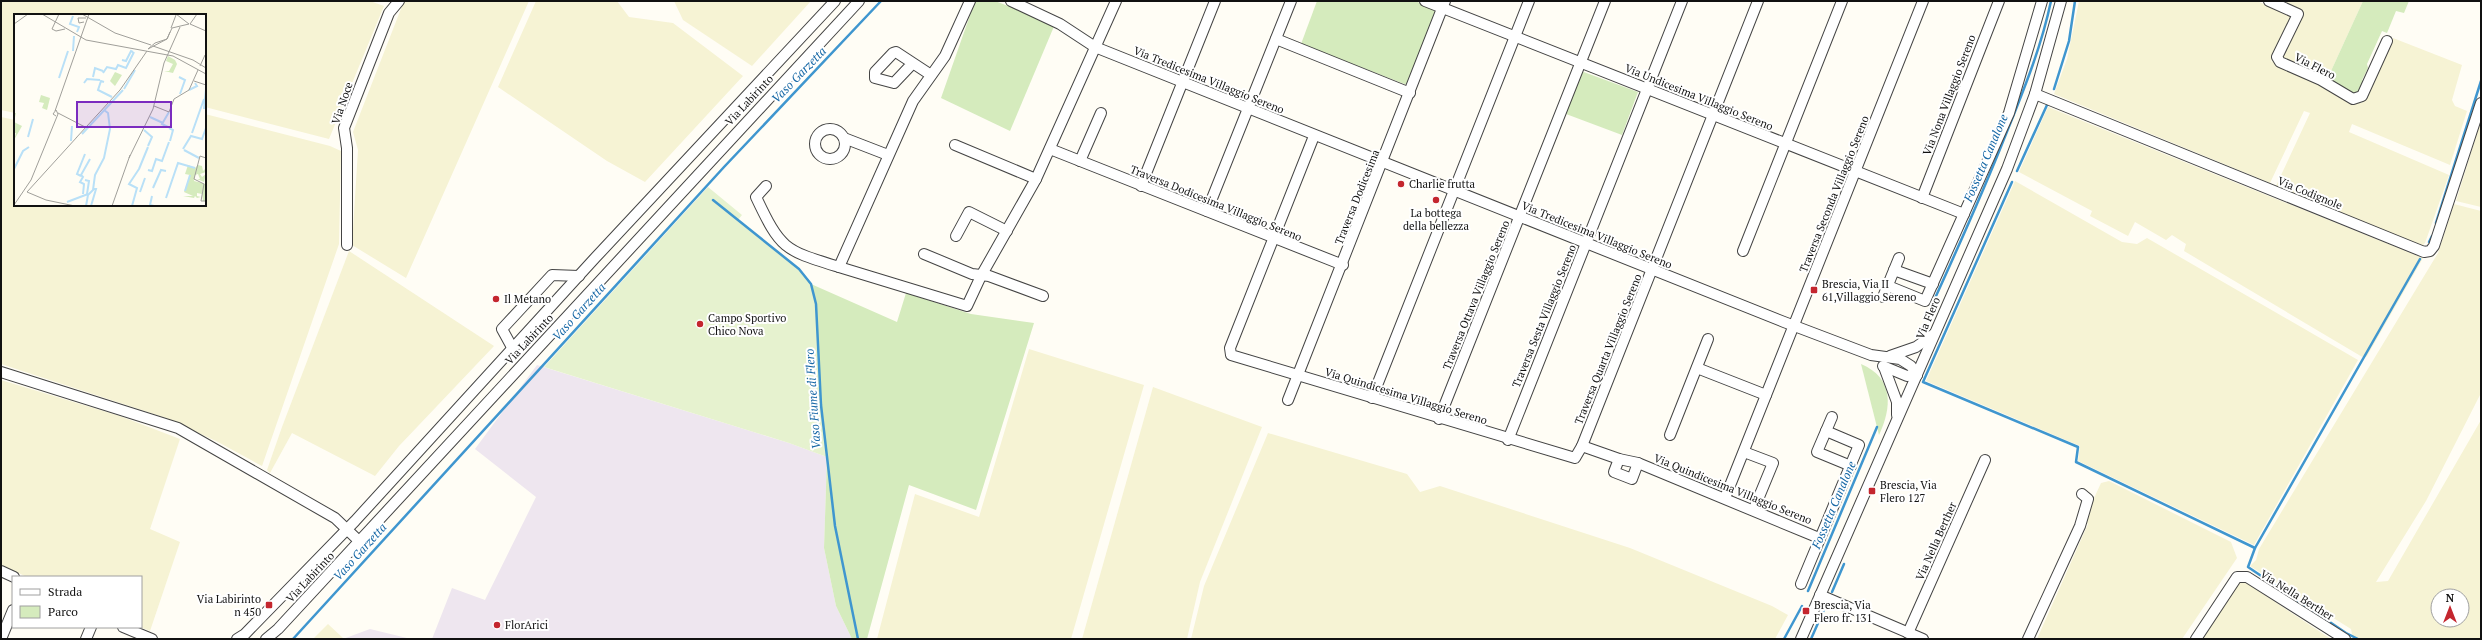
<svg xmlns="http://www.w3.org/2000/svg" width="2482" height="640" viewBox="0 0 2482 640" font-family="'PT Serif',serif">
	<rect width="100%" height="100%" fill="#fffdf5"/>
	<!-- industrial -->
	<g fill="#eee6ef">
		<path d="M537,365L789,443L827,457L824,548L836,606L852,639H432L452,588L485,600L536,497L475,449Z"/>
		<path d="M370,629L411,639H343Z"/>
	</g>
	<!-- farmland -->
	<g fill="#f6f3d4" fill-rule="evenodd">
		<path d="M1,1H370L384,6L329,139L205,107V15H15V113L1,110Z"/>
		<path d="M404,1H529L406,278L352,245L358,150L353,132Z"/>
		<path d="M536,1H617L629,17L673,23L743,76L645,182L607,161L498,87Z"/>
		<path d="M674,1H811L752,66L683,20Z"/>
		<path d="M2079,1H2257L2291,16L2271,62L2281,57L2301,12L2276,1H2363L2326,82L2353,102L2359,103H2362L2393,38L2462,65L2452,100L2455,106L2467,111L2450,165L2352,124L2349,132L2449,175L2425,243L2422,246L2276,186L2310,113L2304,111L2270,183L2054,94L2067,59Z"/>
		<path d="M2048,107L2423,258L2367,356L2364,358L2184,251L2186,244L2172,235L2166,240L2135,222L2128,236L2090,216L2092,211L2019,172Z"/>
		<path d="M205,114L330,146L341,151L339,244L262,466L218,442L166,418L1,364V117L15,120V205H205Z"/>
		<path d="M2481,121V207L2456,201Z"/>
		<path d="M2015,181L2122,242L2137,244L2147,238L2358,360L2254,545L2078,461L2080,446L1926,381Z"/>
		<path d="M2454,204L2481,211V393L2426,501L2376,582L2388,581L2481,420V639H2353L2351,629L2250,566L2256,560L2259,549L2438,253ZM2438,596H2462V620H2438Z"/>
		<path d="M349,251L494,346L399,446L375,476L292,433L270,473L267,470L282,427Z"/>
		<path d="M1029,349L1144,385L1071,639H877L915,494L979,517Z"/>
		<path d="M1,380L120,416L180,439L150,529L180,542L150,631L140,627L141,577H27L1,565Z"/>
		<path d="M1153,387L1262,427L1200,582L1187,639H1082Z"/>
		<path d="M1268,433L1407,474L1420,492L1440,486L1630,548L1772,606L1788,615L1775,639H1191L1204,586Z"/>
		<path d="M2109,481L2231,542L2237,558L2182,639H2037L2088,524L2084,520L2101,483Z"/>
		<path d="M2240,582H2245L2331,639H2202L2236,585Z"/>
		<path d="M328,624L343,638V639H313Z"/>
	</g>
	<!-- green -->
	<g fill="#d5ebbd">
		<path d="M975,1H995L1055,24L1010,131L941,98Z"/>
		<path d="M1317,1H1415L1436,9L1407,85L1301,44Z"/>
		<path d="M2363,1H2409L2404,13L2396,11L2387,33L2382,31L2367,64L2368,68L2362,80L2365,82L2358,94L2354,96L2326,82Z"/>
		<path d="M1581,71L1638,92L1622,135L1566,114Z"/>
		<path d="M811,284L897,322L906,293L971,314L1034,323L976,510L909,485L867,639H852L836,606L824,548L827,457L821,405L816,304Z"/>
		<path d="M1861,364C1894,378 1892,407 1879,435Z"/>
	</g>
	<!-- pitch -->
	<path fill="#e6f2cf" d="M708,187L742,215L738,220L799,269L811,284L816,304L821,405L827,457L789,443L544,367Z"/>
	<g fill="none" stroke-linecap="round" stroke-linejoin="round">
		<!-- stream -->
		<g stroke="#3f96cf" stroke-width="2.5">
			<path d="M2054,89L2069,41L2075,1"/>
			<path d="M2017,171L2047,105"/>
			<path d="M2012,182L1923,382L2078,447L2076,462L2255,548"/>
			<path d="M713,200L799,269L811,284L816,304L821,405L835,526L858,639"/>
			<path d="M2436,223L2481,81"/>
			<path d="M2429,242L2432,236"/>
			<path d="M1926,318C1953,259 1980,200 2004,139C2022,94 2041,49 2051,1"/>
			<path d="M1808,591L1877,427"/>
			<path d="M1832,592L1844,564"/>
			<path d="M293,639L724,167L881,1"/>
			<path d="M1784,639L1802,606"/>
			<path d="M1811,639L1826,605"/>
			<path d="M2358,639L2346,633L2248,567L2255,548L2420,259"/>
		</g>
		<!-- minor casing -->
		<g stroke="#444" stroke-width="12">
			<g id="minor">
				<path d="M970,1L945,56L913,101L839,267L967,306L981,276L1036,179L1116,1"/>
				<path d="M1011,1L1060,24L1095,47L1784,322L1871,355L1900,359L1911,366L1917,375"/>
				<path d="M1425,1L1964,214"/>
				<path d="M2269,1L2298,14L2277,57L2280,62L2321,80L2353,99L2362,96L2387,41"/>
				<path d="M1276,39L1410,93"/>
				<path d="M912,64L894,83L875,78V72L893,53L896,52L931,75"/>
				<path d="M2035,94L2424,252L2430,251L2434,246L2481,103"/>
				<circle cx="830" cy="144" r="15"/>
				<path d="M1314,136L1230,348L1231,355L1575,458L1582,446L1758,1"/>
				<path d="M844,138L888,155"/>
				<path d="M955,145L1036,179"/>
				<path d="M1050,149L1343,265"/>
				<path d="M1080,161L1101,113"/>
				<path d="M766,186L756,197C781,250 784,250 839,267"/>
				<path d="M1141,186L1215,1"/>
				<path d="M1922,198L1999,1"/>
				<path d="M1207,211L1291,1"/>
				<path d="M956,236L969,212L1007,231"/>
				<path d="M347,245V148L344,128L389,13L399,1"/>
				<path d="M1743,251L1842,1"/>
				<path d="M924,254L972,274L989,276L1043,296"/>
				<path d="M1894,270L1933,284"/>
				<path d="M1888,286L1925,301L2009,113L2042,1"/>
				<path d="M1883,297L1899,258"/>
				<path d="M513,349L502,329L552,275L579,276"/>
				<path d="M1890,356L1916,347L1934,334"/>
				<path d="M1883,366L1907,376L1917,375"/>
				<path d="M1884,367L1897,402V415"/>
				<path d="M1697,368L1766,395"/>
				<path d="M1,372L178,428L335,518L359,541"/>
				<path d="M1372,398L1529,1"/>
				<path d="M1288,400L1445,1"/>
				<path d="M1832,417L1817,452L1851,466"/>
				<path d="M1439,419L1605,1"/>
				<path d="M1670,435L1708,339"/>
				<path d="M1508,440L1682,1"/>
				<path d="M1582,446L1619,459L1638,463L1819,538"/>
				<path d="M1744,452L1773,463L1754,509"/>
				<path d="M1619,459L1614,472L1632,479L1638,463"/>
				<path d="M1725,498L1923,1"/>
				<path d="M1,571L14,577"/>
				<path d="M1801,584L1859,445L1826,431"/>
				<path d="M1820,595L1923,639"/>
				<path d="M123,627L152,639"/>
				<path d="M1908,633L1985,460"/>
				<path d="M1,639L13,610"/>
				<path d="M86,639L91,627"/>
				<path d="M237,639L245,634L355,521L595,258L835,1"/>
				<path d="M266,639L278,629L859,1"/>
				<path d="M1801,639L2007,169L2035,94L2061,1"/>
				<path d="M2028,639L2080,526L2088,499L2082,494"/>
				<path d="M2196,639L2237,577H2247L2345,639"/>
			</g>
		</g>
		<!-- minor -->
		<use href="#minor" stroke="#fff" stroke-width="10"/>
	</g>
	<!-- markers -->
	<g fill="#c4262e" stroke="#fff" stroke-width="1.5">
		<circle cx="1401" cy="184" r="4"/>
		<circle cx="1436" cy="200" r="4"/>
		<rect x="1810" y="286" width="8" height="8" rx="2"/>
		<circle cx="496" cy="299" r="4"/>
		<circle cx="700" cy="324" r="4"/>
		<rect x="1868" y="487" width="8" height="8" rx="2"/>
		<rect x="265" y="601" width="8" height="8" rx="2"/>
		<rect x="1802" y="607" width="8" height="8" rx="2"/>
		<circle cx="497" cy="625" r="4"/>
	</g>
	<g text-anchor="middle" stroke-width="4" stroke-linejoin="round" paint-order="stroke">
		<!-- street labels -->
		<g font-size="11" fill="#111" stroke="#fff">
			<text transform="translate(2315 66) rotate(27)" y="4">Via Flero</text>
			<text transform="translate(1209 80) rotate(22)" y="4">Via Tredicesima Villaggio Sereno</text>
			<text transform="translate(1949 95) rotate(-69)" y="4">Via Nona Villaggio Sereno</text>
			<text transform="translate(1699 97) rotate(22)" y="4">Via Undicesima Villaggio Sereno</text>
			<text transform="translate(749 100) rotate(-47)" y="4">Via Labirinto</text>
			<text transform="translate(342 103) rotate(-71)" y="4">Via Noce</text>
			<text transform="translate(2310 193) rotate(22)" y="4">Via Codignole</text>
			<text transform="translate(1834 194) rotate(-68)" y="4">Traversa Seconda Villaggio Sereno</text>
			<text transform="translate(1357 197) rotate(-68)" y="4">Traversa Dodicesima</text>
			<text transform="translate(1216 203) rotate(22)" y="4">Traversa Dodicesima Villaggio Sereno</text>
			<text transform="translate(1597 235) rotate(22)" y="4">Via Tredicesima Villaggio Sereno</text>
			<text transform="translate(1476 295) rotate(-68)" y="4">Traversa Ottava Villaggio Sereno</text>
			<text transform="translate(1544 316) rotate(-68)" y="4">Traversa Sesta Villaggio Sereno</text>
			<text transform="translate(1928 318) rotate(-67)" y="4">Via Flero</text>
			<text transform="translate(529 339) rotate(-47)" y="4">Via Labirinto</text>
			<text transform="translate(1608 349) rotate(-68)" y="4">Traversa Quarta Villaggio Sereno</text>
			<text transform="translate(1406 396) rotate(17)" y="4">Via Quindicesima Villaggio Sereno</text>
			<text transform="translate(1733 489) rotate(22)" y="4">Via Quindicesima Villaggio Sereno</text>
			<text transform="translate(1936 541) rotate(-66)" y="4">Via Nella Berther</text>
			<text transform="translate(310 577) rotate(-47)" y="4">Via Labirinto</text>
			<text transform="translate(2297 595) rotate(32)" y="4">Via Nella Berther</text>
		</g>
		<!-- poi labels -->
		<g font-size="11" fill="#111" stroke="#fff" text-anchor="start">
			<text x="1409" y="188">Charlie frutta</text>
			<text x="1436" y="217" text-anchor="middle">La bottega<tspan x="1436" dy="13">della bellezza</tspan></text>
			<text x="1822" y="288">Brescia, Via II<tspan x="1822" dy="13">61,Villaggio Sereno</tspan></text>
			<text x="504" y="303">Il Metano</text>
			<text x="708" y="322">Campo Sportivo<tspan x="708" dy="13">Chico Nova</tspan></text>
			<text x="1880" y="489">Brescia, Via<tspan x="1880" dy="13">Flero 127</tspan></text>
			<text x="261" y="603" text-anchor="end">Via Labirinto<tspan x="261" dy="13">n 450</tspan></text>
			<text x="1814" y="609">Brescia, Via<tspan x="1814" dy="13">Flero fr. 131</tspan></text>
			<text x="505" y="629">FlorArici</text>
		</g>
		<!-- water labels -->
		<g font-size="12" font-style="italic" fill="#1768a6" stroke="#fff">
			<text transform="translate(799 75) rotate(-46)" y="4">Vaso Garzetta</text>
			<text transform="translate(1986 158) rotate(-67)" y="4">Fossetta Canalone</text>
			<text transform="translate(579 312) rotate(-48)" y="4">Vaso Garzetta</text>
			<text transform="translate(813 399) rotate(-94)" y="4">Vaso Fiume di Flero</text>
			<text transform="translate(1834 505) rotate(-67)" y="4">Fossetta Canalone</text>
			<text transform="translate(360 552) rotate(-48)" y="4">Vaso Garzetta</text>
		</g>
	</g>
	<!-- overview -->
	<g transform="translate(14 14)">
		<rect width="192" height="192" fill="#fffdf5"/>
		<path d="M154,42L161,46L163,50L159,59L150,57H155L159,50L152,47ZM101,58L108,61L101,72L96,67ZM27,81L36,84L33,96L28,94L30,89L25,88ZM0,99H2L0,108L8,112L0,126L2,119H0ZM174,151L181,154L184,151L188,152L189,157L192,154V158L186,160L188,163L192,160L190,168L183,165H186L184,160L181,161L180,167L192,170V187H189L188,180L183,179V182L187,183L183,184L181,182L180,184L169,182H179L170,178L176,161L171,160Z" fill="#d5ebbd"/>
		<path fill="none" stroke="#b9e0f7" stroke-width="2" d="M59,2L56,10L65,13L63,18M59,37L60,22M108,46L112,47L117,37L119,38M89,59L93,53L102,55L104,51L112,54L120,38M79,63L81,54L89,57M165,63L171,66L166,80M45,64L54,37M90,68L87,67L84,76L98,83M70,69L73,65L86,66M110,75L121,56M175,76L183,72L181,69M190,95L192,75M136,103L149,109M154,113L148,110L155,98M155,114L159,116L156,127M130,116L138,123L134,132M178,119L190,85M68,120L109,76M14,123L19,105M57,127L58,112M169,135L177,122L188,125L192,114M170,136L185,144M0,155L9,137L15,133M125,155L134,133M134,156L138,157L142,145L148,147L155,128M67,162L63,160L71,140M71,166L75,167L73,180M139,174L147,156L152,157M171,177L176,161M126,178L131,164M69,180L70,170L66,168L69,163L67,161L76,145M138,182L136,191L140,192M152,184L164,149L181,154M53,188L74,180M72,192L74,181L79,176L81,161L90,144L96,115L94,99L90,96M77,192L82,175H80M118,192L123,174L115,170L125,155"/>
		<path fill="none" stroke="#a09f9a" stroke-width="1" d="M28,0L72,26L159,42L192,60M45,0L38,15L42,17L51,15M68,0L101,19L137,31M162,0L175,10M70,8L65,9L64,4H72M0,10L14,0M176,10L192,17M176,10L183,0M157,14L162,1M156,18L153,25L141,29L134,35L153,25L158,14L175,10M139,32L179,46L192,54M186,52L191,41M180,67L192,71M140,92L155,98L160,85L175,76L184,56M41,97L75,0M44,99L71,113M62,124L106,76L133,37M116,141L115,144L139,95L150,49L166,13M192,144L186,142L180,165L190,170L187,187H192M13,178L63,123M13,178L32,186L61,192M0,191L17,166L44,100L42,96L39,100L42,102M98,192L115,144"/>
		<path fill="#7b2cbf" fill-opacity="0.15" stroke="#7b2cbf" stroke-width="2" d="M63,88H157V113H63Z"/>
		<rect width="192" height="192" fill="none" stroke="#111" stroke-width="2"/>
	</g>
	<!-- border -->
	<rect width="2482" height="640" fill="none" stroke="#111111" stroke-width="4"/>
	<!-- legend -->
	<rect x="12" y="576" width="130" height="52" fill="#ffffff" stroke="#a0a0a0"/>
	<rect x="20" y="589" width="20" height="6" fill="#ffffff" stroke="#a0a0a0"/>
	<text x="48" y="596" font-size="12" fill="#111111">Strada</text>
	<rect x="20" y="606" width="20" height="12" fill="#d5ebbd" stroke="#a0a0a0"/>
	<text x="48" y="616" font-size="12" fill="#111111">Parco</text>
	<!-- north arrow -->
	<g transform="translate(2450 608)"><circle r="19" fill="#ffffff" stroke="#a0a0a0"/>
	<path d="M0-3L7 15L0 10L-7 15Z" fill="#c4262e"/>
	<text y="-6" font-size="11" font-weight="bold" text-anchor="middle" fill="#111111">N</text>
	</g>
</svg>
